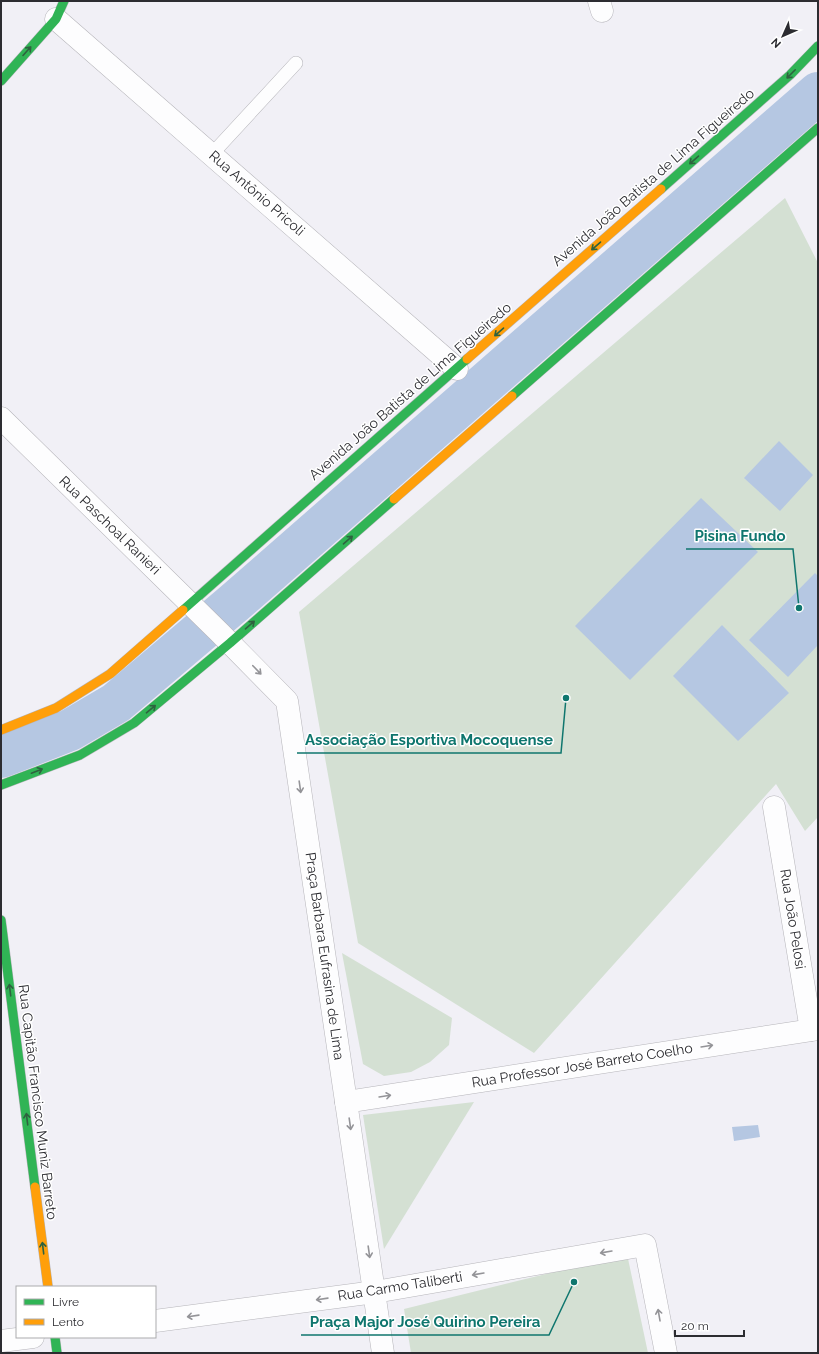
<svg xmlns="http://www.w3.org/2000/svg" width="819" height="1354" viewBox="0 0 819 1354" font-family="Raleway,sans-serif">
	<rect width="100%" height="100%" fill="#f1f0f6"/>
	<!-- green -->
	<g fill="#d4e0d3">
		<path d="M785,198L818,263V817L805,831L776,784L534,1053L358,943L299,612Z"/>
		<path d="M342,953L452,1018L449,1045L430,1062L411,1072L384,1076L363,1064Z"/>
		<path d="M474,1102L384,1249L363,1115Z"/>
		<path d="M627,1254L648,1353H411L404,1309Z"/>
	</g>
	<!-- water -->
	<g fill="#b5c7e2">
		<path d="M779,441L813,475L780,511L744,478Z"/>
		<path d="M701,498L758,552L630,680L575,626Z"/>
		<path d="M815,573L818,576V645L788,677L749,640Z"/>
		<path d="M722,625L789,693L738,741L673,676Z"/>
		<path d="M758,1125L760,1137L734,1141L732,1127Z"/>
	</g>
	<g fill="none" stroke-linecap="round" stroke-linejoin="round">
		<!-- river -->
		<path stroke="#b5c7e2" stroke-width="42" d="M1,757L70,730L116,703L234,603L818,93"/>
		<!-- lane casing -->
		<g stroke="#b6b5ba" stroke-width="14">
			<path id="lane" d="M212,154L296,63"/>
		</g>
		<!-- street casing -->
		<g stroke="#b6b5ba" stroke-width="23">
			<g id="street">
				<path d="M599,1L602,11"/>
				<path d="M56,19L457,369"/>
				<path d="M1,418L219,632L287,701L383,1353"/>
				<path d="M774,807L811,1030"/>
				<path d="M346,1102L818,1029"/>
				<path d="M155,1321L375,1292L645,1245L666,1353"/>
				<path d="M1,1341L33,1337"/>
			</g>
		</g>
		<!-- fast casing -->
		<g stroke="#b6b5ba" stroke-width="10">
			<g id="fast">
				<path d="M1,81L56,19L64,1"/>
				<path d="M661,189L790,75L818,46"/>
				<path d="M512,396L818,128"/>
				<path d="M183,610L467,359"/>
				<path d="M1,785L80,755L134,723L230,643L394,499"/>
				<path d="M1,920L35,1187"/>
				<path d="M55,1337L57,1353"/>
			</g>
		</g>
		<!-- slow casing -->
		<g stroke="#b6b5ba" stroke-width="10">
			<g id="slow">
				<path d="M467,359L661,189"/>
				<path d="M394,499L512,396"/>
				<path d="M1,730L56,708L110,674L183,610"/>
				<path d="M35,1187L48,1287"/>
			</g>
		</g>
		<!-- lane -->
		<use href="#lane" stroke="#fdfdfe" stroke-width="13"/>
		<!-- street -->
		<use href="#street" stroke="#fdfdfe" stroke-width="22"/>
		<!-- fast -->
		<use href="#fast" stroke="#30b455" stroke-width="9"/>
		<!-- slow -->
		<use href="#slow" stroke="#ff9f0a" stroke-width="9"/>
	</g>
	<!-- one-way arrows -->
	<defs><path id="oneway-shaft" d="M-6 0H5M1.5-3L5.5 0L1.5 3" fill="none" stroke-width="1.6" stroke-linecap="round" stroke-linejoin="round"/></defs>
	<g stroke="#2e623f">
		<use href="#oneway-shaft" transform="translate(27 51) rotate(-48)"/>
		<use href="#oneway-shaft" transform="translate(791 74) rotate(135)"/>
		<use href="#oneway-shaft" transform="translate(694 160) rotate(139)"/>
		<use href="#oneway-shaft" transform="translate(596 246) rotate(139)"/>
		<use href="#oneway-shaft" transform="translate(499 332) rotate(139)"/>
		<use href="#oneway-shaft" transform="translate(348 540) rotate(-41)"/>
		<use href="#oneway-shaft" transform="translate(250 625) rotate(-41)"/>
		<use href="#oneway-shaft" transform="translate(151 709) rotate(-40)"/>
		<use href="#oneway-shaft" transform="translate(37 771) rotate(-21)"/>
		<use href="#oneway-shaft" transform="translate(10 990) rotate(-97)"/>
		<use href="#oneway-shaft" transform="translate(27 1119) rotate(-97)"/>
		<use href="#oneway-shaft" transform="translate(43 1248) rotate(-97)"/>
	</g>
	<g stroke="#949498">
		<use href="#oneway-shaft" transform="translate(257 670) rotate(46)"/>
		<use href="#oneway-shaft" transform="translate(300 787) rotate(82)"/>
		<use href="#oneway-shaft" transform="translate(707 1046) rotate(-9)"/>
		<use href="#oneway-shaft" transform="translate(385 1096) rotate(-9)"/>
		<use href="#oneway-shaft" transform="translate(350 1124) rotate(82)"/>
		<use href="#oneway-shaft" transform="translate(369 1252) rotate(82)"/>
		<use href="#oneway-shaft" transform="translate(606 1252) rotate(170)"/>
		<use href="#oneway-shaft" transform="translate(478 1274) rotate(170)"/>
		<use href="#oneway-shaft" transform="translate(322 1299) rotate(172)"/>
		<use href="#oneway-shaft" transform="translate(659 1315) rotate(-100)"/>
		<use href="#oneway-shaft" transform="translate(193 1316) rotate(172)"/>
	</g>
	<g text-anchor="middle" stroke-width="3" stroke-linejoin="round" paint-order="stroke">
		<!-- street labels -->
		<g font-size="14" fill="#2c2c31" stroke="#fff">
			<text transform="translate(653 177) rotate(-41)" y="5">Avenida João Batista de Lima Figueiredo</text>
			<text transform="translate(257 193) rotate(41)" y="5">Rua Antônio Pricoli</text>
			<text transform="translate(410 391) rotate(-41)" y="5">Avenida João Batista de Lima Figueiredo</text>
			<text transform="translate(110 525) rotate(44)" y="5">Rua Paschoal Ranieri</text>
			<text transform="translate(793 919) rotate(81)" y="5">Rua João Pelosi</text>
			<text transform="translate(325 956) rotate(82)" y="5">Praça Barbara Eufrasina de Lima</text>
			<text transform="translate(582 1065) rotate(-9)" y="5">Rua Professor José Barreto Coelho</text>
			<text transform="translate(38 1102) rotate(83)" y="5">Rua Capitão Francisco Muniz Barreto</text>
			<text transform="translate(400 1286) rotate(-9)" y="5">Rua Carmo Taliberti</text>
		</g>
	</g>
	<!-- callouts -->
	<path fill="none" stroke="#0f766e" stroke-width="1.5" d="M799 608L793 549H686M566 698L561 753H297M574 1282L549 1335H301"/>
	<g fill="#0f766e" stroke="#fff" stroke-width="1.5">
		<circle cx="799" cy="608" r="4"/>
		<circle cx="566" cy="698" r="4"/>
		<circle cx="574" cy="1282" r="4"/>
	</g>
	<g font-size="15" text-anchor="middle" font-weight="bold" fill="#0f766e" stroke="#fff" stroke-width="3" stroke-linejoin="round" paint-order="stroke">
		<text x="740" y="541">Pisina Fundo</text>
		<text x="429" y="745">Associação Esportiva Mocoquense</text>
		<text x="425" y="1327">Praça Major José Quirino Pereira</text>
	</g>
	<!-- border -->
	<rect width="819" height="1354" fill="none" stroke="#2c2c31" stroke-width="4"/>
	<!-- legend -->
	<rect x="16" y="1286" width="140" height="52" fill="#ffffff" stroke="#ababad"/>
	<rect x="24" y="1299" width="20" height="6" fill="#30b455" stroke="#ababad"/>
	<text x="52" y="1306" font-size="12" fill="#2c2c31">Livre</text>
	<rect x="24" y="1319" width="20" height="6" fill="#ff9f0a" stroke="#ababad"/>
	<text x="52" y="1326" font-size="12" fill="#2c2c31">Lento</text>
	<!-- north arrow -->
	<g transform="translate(783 36) rotate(225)" stroke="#ffffff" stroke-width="3" paint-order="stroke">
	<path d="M0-3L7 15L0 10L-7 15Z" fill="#2c2c31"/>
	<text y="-6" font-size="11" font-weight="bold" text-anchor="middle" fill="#2c2c31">N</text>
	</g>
	<!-- scale -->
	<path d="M675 1330v6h69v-6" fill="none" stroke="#2c2c31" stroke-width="2"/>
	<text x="681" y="1330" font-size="12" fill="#2c2c31" stroke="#ffffff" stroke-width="3" paint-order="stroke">20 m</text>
</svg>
